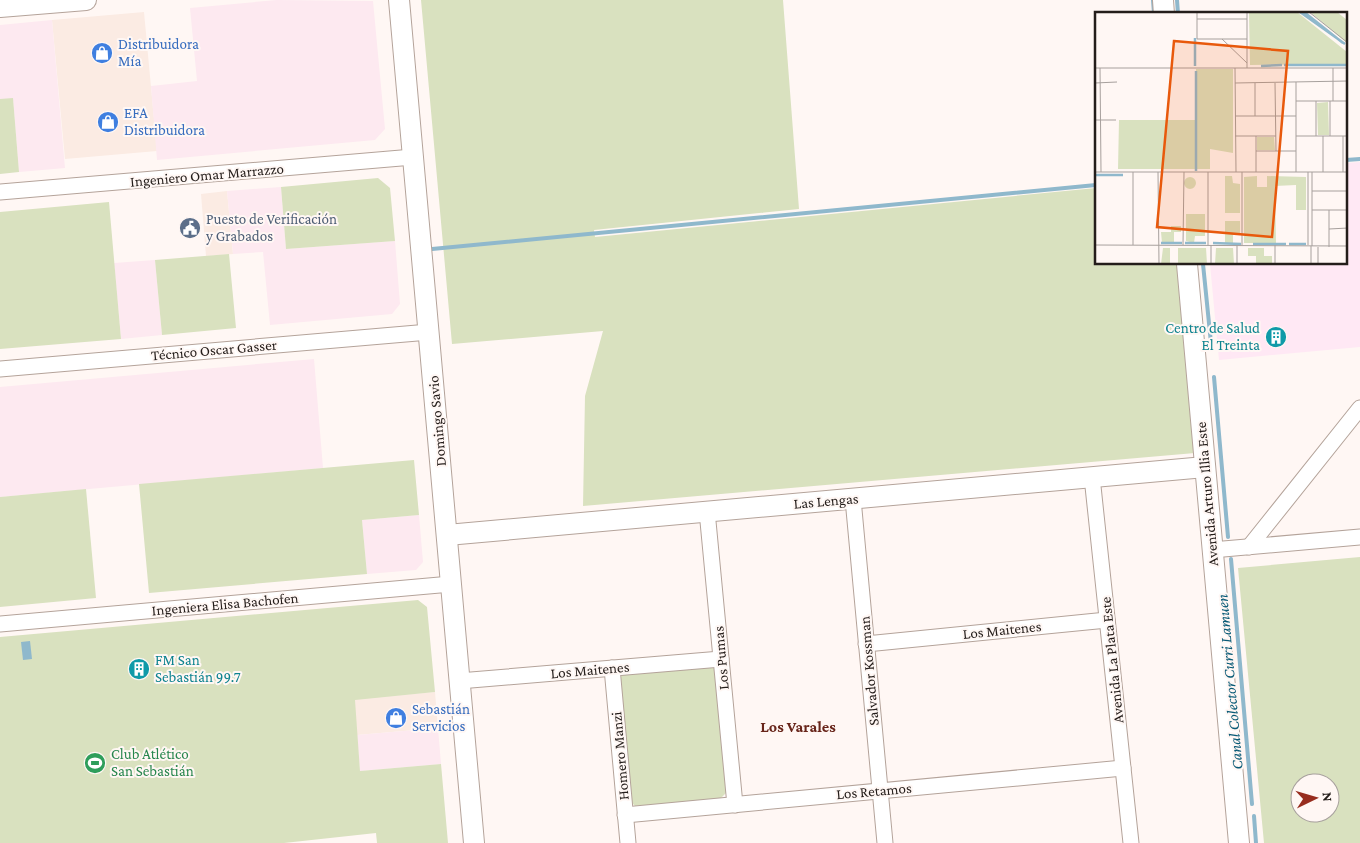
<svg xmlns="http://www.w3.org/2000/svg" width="1360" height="843" viewBox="0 0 1360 843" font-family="'Crimson Pro',serif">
	<rect width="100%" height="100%" fill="#fff7f4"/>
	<!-- built -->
	<g fill="#fbebe3">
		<path d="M144,12L157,151L65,159L52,20Z"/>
		<path d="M227,191L233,254L206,256L201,194Z"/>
		<path d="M435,692L438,728L357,735L354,699Z"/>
	</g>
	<!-- industrial -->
	<g fill="#fde9f0">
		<path d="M277,0L373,1L385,129L375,140L157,160L151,86L197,81L190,8Z"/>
		<path d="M52,20L65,168L19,172L13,99H0V25Z"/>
		<path d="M281,187L286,249L395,241L400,304L392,314L270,325L263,252L233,254L227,191Z"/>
		<path d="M155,260L162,335L121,339L114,263Z"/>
		<path d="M314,359L323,468L0,497V387Z"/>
		<path d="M419,515L423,562L416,570L367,574L362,520Z"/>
		<path d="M438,728L441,764L360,771L357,735Z"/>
	</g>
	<!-- education -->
	<path fill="#ffe8f4" d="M1360,162V347L1219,360L1210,264H1346V163Z"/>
	<!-- green -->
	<g fill="#d9e1bf" fill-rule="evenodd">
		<path d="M421,0H783L799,209L594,230L595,237L1096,188V264H1179L1195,453L583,506L585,396L603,331L452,344Z"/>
		<path d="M13,98L19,172L0,174V99Z"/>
		<path d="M378,178L390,188L395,241L286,249L281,187Z"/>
		<path d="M109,202L121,339L0,349V212Z"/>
		<path d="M229,254L236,328L162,335L155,260Z"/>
		<path d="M414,460L419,515L362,520L367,574L149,593L139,484Z"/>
		<path d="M86,489L96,598L0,607V497Z"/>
		<path d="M1360,557V843H1264L1238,568ZM1300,783H1330V813H1300Z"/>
		<path d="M418,600L427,607L435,692L355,700L360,771L441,764L448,843H377L376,833L284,843H0V637Z"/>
		<path d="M711,666L716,670L727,792L720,799L635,806L630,801L619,679L623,674Z"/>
	</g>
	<!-- water -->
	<path fill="#8fb8cc" d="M30,641L32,659L23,660L21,642Z"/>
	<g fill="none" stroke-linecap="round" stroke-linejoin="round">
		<!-- stream -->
		<g stroke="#8fb8cc" stroke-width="4">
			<path d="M1153,0L1154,13"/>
			<path d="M1177,0L1178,14"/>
			<path d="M1346,160L1360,159"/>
			<path d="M432,249L1096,185"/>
			<path d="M1203,264L1211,343"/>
			<path d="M1214,377L1228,537"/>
			<path d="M1231,559L1252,804"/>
			<path d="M1254,816L1256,843"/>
		</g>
		<!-- street casing -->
		<g stroke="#b4a39a" stroke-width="17">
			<g id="street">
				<path d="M0,192L413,157"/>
				<path d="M0,369L429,332"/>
				<path d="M1092,477L1131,843"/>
				<path d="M853,499L885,843"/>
				<path d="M707,511L735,805"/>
				<path d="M1249,547L1360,408"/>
				<path d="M1212,550L1360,537"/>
				<path d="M0,624L451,584"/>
				<path d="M866,644L1107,620"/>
				<path d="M612,668L628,843"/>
				<path d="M459,681L721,659"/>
				<path d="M625,815L1123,768"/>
			</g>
		</g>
		<!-- secondary casing -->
		<g stroke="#b4a39a" stroke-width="22">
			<g id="secondary">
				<path d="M399,0L474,843"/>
				<path d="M1163,0L1164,14"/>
				<path d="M0,7L86,0"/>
				<path d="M1187,264L1239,843"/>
				<path d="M447,535L1205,467"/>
			</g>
		</g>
		<!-- street -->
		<use href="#street" stroke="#fff" stroke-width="15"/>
		<!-- secondary -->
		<use href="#secondary" stroke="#fff" stroke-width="20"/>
	</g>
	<!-- icons -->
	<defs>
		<g id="shop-disc" transform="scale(1.125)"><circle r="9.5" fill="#3f7fe0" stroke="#fff7f4"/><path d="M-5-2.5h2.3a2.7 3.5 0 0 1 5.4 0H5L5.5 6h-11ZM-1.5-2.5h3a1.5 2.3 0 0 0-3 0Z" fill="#fff"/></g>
		<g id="civic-disc" transform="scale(1.125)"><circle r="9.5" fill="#5c6f8a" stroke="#fff7f4"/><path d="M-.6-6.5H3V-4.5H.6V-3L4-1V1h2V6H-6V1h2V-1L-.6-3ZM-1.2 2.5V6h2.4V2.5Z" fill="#fff"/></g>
		<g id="building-disc" transform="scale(1.125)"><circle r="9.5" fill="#0f9aa8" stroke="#fff7f4"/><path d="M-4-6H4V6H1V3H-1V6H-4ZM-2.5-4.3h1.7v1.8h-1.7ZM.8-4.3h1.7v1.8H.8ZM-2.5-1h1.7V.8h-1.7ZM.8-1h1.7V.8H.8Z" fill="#fff"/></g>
		<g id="stadium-disc" transform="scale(1.125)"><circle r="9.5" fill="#2e9e5b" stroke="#fff7f4"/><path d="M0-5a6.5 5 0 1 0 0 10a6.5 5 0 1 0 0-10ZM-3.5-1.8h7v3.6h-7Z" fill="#fff"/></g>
	</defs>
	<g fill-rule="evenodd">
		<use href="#shop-disc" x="102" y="53"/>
		<use href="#shop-disc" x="108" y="122"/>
		<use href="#civic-disc" x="190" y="228"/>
		<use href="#building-disc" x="1276" y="337"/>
		<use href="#building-disc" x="139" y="669"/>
		<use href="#shop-disc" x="396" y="718"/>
		<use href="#stadium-disc" x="95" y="763"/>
	</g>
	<g text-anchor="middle" stroke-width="4" stroke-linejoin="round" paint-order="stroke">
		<!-- shop labels -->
		<g font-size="15" fill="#366cbe" stroke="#fff7f4" text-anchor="start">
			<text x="118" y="49">Distribuidora<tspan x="118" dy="17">Mía</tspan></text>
			<text x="124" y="118">EFA<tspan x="124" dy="17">Distribuidora</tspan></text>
			<text x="412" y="714">Sebastián<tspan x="412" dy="17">Servicios</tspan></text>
		</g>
		<!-- street labels -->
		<g font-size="15" fill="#241d1a" stroke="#fff7f4">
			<text transform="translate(207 175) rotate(-5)" y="5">Ingeniero Omar Marrazzo</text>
			<text transform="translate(214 350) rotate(-5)" y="5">Técnico Oscar Gasser</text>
			<text transform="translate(437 421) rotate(-95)" y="5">Domingo Savio</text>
			<text transform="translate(1207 494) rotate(-95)" y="5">Avenida Arturo Illia Este</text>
			<text transform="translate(826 501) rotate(-5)" y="5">Las Lengas</text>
			<text transform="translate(225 604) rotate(-5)" y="5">Ingeniera Elisa Bachofen</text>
			<text transform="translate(1002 630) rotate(-6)" y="5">Los Maitenes</text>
			<text transform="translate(721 658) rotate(-95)" y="5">Los Pumas</text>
			<text transform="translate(1112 660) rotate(-96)" y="5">Avenida La Plata Este</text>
			<text transform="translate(590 670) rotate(-5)" y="5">Los Maitenes</text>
			<text transform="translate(869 671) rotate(-95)" y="5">Salvador Kossman</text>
			<text transform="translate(620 756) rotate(-95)" y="5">Homero Manzi</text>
			<text transform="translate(874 791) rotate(-5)" y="5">Los Retamos</text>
		</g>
		<!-- service labels -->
		<g font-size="15" fill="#4e5e75" stroke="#fff7f4" text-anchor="start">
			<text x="206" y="224">Puesto de Verificación<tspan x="206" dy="17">y Grabados</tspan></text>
		</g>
		<!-- culture labels -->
		<g font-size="15" fill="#0d838f" stroke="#fff7f4" text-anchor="end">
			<text x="1260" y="333">Centro de Salud<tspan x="1260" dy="17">El Treinta</tspan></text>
			<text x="155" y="665" text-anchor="start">FM San<tspan x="155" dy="17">Sebastián 99.7</tspan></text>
		</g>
		<!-- leisure labels -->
		<g font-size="15" fill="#27864d" stroke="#fff7f4" text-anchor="start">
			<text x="111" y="759">Club Atlético<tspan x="111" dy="17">San Sebastián</tspan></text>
		</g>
		<!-- water labels -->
		<g font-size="16" font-style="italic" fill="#095a76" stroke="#fff7f4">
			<text transform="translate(1229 682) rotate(-95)" y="6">Canal Colector Curri Lamuen</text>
		</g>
		<!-- neighbourhood labels -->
		<g font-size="16" font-weight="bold" fill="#68251a" stroke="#fff7f4">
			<text x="798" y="732">Los Varales</text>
		</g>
	</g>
	<!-- overview -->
	<g transform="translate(1095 12)">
		<rect width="252" height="252" fill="#fff7f4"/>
		<path d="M154,0H202L252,40V52L155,53ZM215,0H242L252,8V31ZM101,57H138V141L115,137V157H23L24,108H100L101,136ZM233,90L234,123H223L222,91ZM162,125H179L180,138H162ZM130,164H137L138,171L145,172V201H130ZM162,164V175H172V164L211,165V198H201V173L180,174L181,231H149V165ZM89 171a6 6 0 1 1 12 0a6 6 0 1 1-12 0ZM91,202H110V224H100L99,231L91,229ZM130,209H145V222L138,223V231H130ZM76,214H86V220H79V231H67L66,220H76ZM68,236H75V252H66ZM83,236H111L112,252H83ZM121,236H138L139,252H120ZM153,236H169V244H177V252H161V244H153Z" fill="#d9e1bf"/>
		<path fill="none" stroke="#8fb8cc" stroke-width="2.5" d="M205,0L250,32M209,0L248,31M100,26V54M189,53H253M166,54L187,53M101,59V159M0,163H28M66,231H87M90,231H111M118,231L146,232M158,232H191M194,232H211"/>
		<path fill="none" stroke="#a7a09d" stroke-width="1" d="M102,0V27H152M214,0L253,31M102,7H152M127,27L152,51M0,56H253M5,56L6,160M140,56L141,160M152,56V0M201,70V160M0,71L22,70M140,71L253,69M160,71V104M180,71L181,139M201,89H253M221,89V124M238,89V56M252,89V124M140,104H201M0,108H21M140,124H181M201,124H253M228,124V160M235,124V89M248,124V160M161,139H201M0,160H253M63,160L64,252M147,160V233M161,160V124M213,160V233M217,179H253M217,198H253M234,217L253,216M0,233L253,234M38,233V160M88,233L89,160M113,233V160M116,233V252M142,233V252M180,233V252M216,234V252M217,234V160M223,235V252H230M234,235V198"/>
		<path fill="#e8590c" fill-opacity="0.15" stroke="#e8590c" stroke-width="2.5" d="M79,29L193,39L177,225L62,215Z"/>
		<rect width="252" height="252" fill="none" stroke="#241d1a" stroke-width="2.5"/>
	</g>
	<!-- north arrow -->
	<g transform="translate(1315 798) rotate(85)"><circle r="24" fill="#fff7f4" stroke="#a7a09d"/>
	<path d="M0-4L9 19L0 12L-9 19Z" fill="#972d1e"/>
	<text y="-8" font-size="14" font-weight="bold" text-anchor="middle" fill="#241d1a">N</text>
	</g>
</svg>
